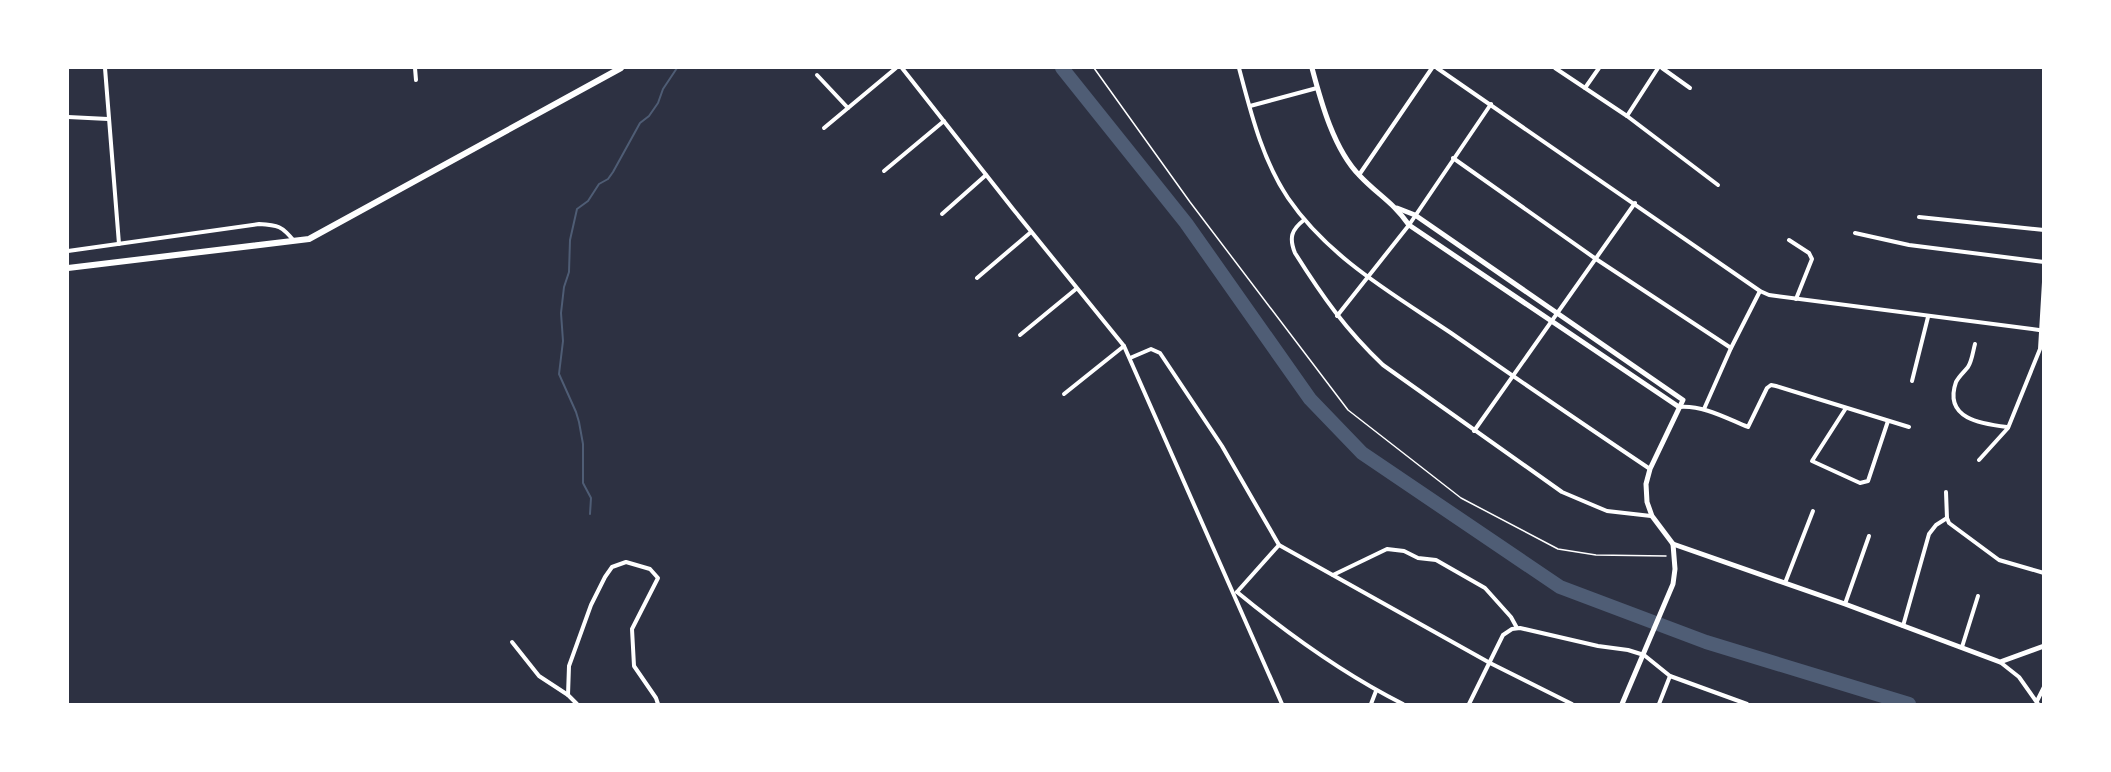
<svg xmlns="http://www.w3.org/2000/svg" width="2111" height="772" viewBox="0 0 2111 772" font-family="Inter,sans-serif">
	<rect width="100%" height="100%" fill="#2d3142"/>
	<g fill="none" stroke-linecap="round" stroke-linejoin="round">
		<!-- stream -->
		<path stroke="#4f5d75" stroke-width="2" d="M590,514L591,498L583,483V444L579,422L576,412L559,374L563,341L561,313L564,287L569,272L570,240L577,209L588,201L599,184L608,179L613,172L640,123L649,116L658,103L663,89L677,68"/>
		<!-- river -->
		<path stroke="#4f5d75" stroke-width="14" d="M1062,68L1186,223L1310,399L1362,453L1560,587L1706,642L1909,704"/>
		<!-- path -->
		<path stroke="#fff" stroke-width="1.5" d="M1094,68L1190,202L1348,410L1461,498L1558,549L1596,555L1666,556"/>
		<!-- minor -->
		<g stroke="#fff" stroke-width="4">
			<path d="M105,68L119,244"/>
			<path d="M415,68L416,80"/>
			<path d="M902,68L1013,209L1124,346L1282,704"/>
			<path d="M1239,68C1251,113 1262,159 1288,198C1329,258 1393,294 1451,333C1517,379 1583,424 1650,469"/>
			<path d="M1437,68L1760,291L1769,295L2039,330"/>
			<path d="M1555,68L1627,116L1718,185"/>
			<path d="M1662,68L1690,88"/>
			<path d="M817,75L848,108"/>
			<path d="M1585,88L1599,68"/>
			<path d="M1250,106L1317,88"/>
			<path d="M1627,116L1658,68"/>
			<path d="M68,117L108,119"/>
			<path d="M824,128L896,68"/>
			<path d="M1453,158L1596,259L1731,348"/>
			<path d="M884,171L944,121"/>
			<path d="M1359,175L1432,68"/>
			<path d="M942,214L986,175"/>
			<path d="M1919,217L2044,230"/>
			<path d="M1304,220C1291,230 1289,238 1295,253C1322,296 1346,330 1383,365L1562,492L1607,511L1651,516"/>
			<path d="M1855,233L1909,245L2044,262"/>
			<path d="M1789,240L1809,253L1812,259L1796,299"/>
			<path d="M68,251L259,224C278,225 282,226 294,241"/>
			<path d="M977,278L1031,232"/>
			<path d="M1337,316L1409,225L1491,104"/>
			<path d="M1020,335L1076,289"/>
			<path d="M1975,344C1973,351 1972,361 1968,367C1964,372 1959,376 1956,382C1943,419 1982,424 2007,427"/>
			<path d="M1130,358L1151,349L1160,353L1222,446L1279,545L1490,663L1572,704"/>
			<path d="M1912,381L1928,317"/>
			<path d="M1064,394L1124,346"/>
			<path d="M1679,407C1703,405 1726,418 1748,427L1767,388L1771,385L1776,386L1909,427"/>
			<path d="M1846,408L1812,461L1860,483L1868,481L1888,421"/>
			<path d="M1704,409L1731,348L1760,291"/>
			<path d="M1474,431L1635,203"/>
			<path d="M1979,460L2008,428L2040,349L2044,282"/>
			<path d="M1946,492L1947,518L1949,523L1999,560L2044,573"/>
			<path d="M1333,575L1387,549L1404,551L1418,558L1436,560L1485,588L1511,617L1517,628"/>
			<path d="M1785,583L1813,511"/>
			<path d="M1237,592C1288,634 1343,674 1403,704"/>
			<path d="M1237,592L1279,545"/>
			<path d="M1845,604L1869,536"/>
			<path d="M1903,626L1929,534L1936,525L1947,518"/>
			<path d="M512,642L539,676L568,695L577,704"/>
			<path d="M1962,647L1978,596"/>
			<path d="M2000,662L2019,677L2038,704"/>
			<path d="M568,695L569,666L591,605L605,577L612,567L626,562L650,569L658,578L632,629L634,666L656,698L658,704"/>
			<path d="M2037,701L2044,687"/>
			<path d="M1371,704L1376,691"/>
			<path d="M1469,704L1503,635L1512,629L1520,628L1598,646L1628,650L1644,655L1670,676L1747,704"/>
			<path d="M1659,704L1670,676"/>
		</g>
		<!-- tertiary -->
		<g stroke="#fff" stroke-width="5">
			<path d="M1312,68C1321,102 1334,150 1360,176C1378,195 1393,202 1409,225L1679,407"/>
			<path d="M1397,208L1415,215L1683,400L1650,469L1646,484L1647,502L1652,516L1673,544L1675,569L1673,584L1622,704"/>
			<path d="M1673,544L1845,604L2000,662L2044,646"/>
		</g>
		<!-- secondary -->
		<path stroke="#fff" stroke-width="6" d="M68,268L309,239L621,68"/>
	</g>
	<!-- border -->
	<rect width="2111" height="772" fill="none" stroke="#ffffff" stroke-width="138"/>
</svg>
